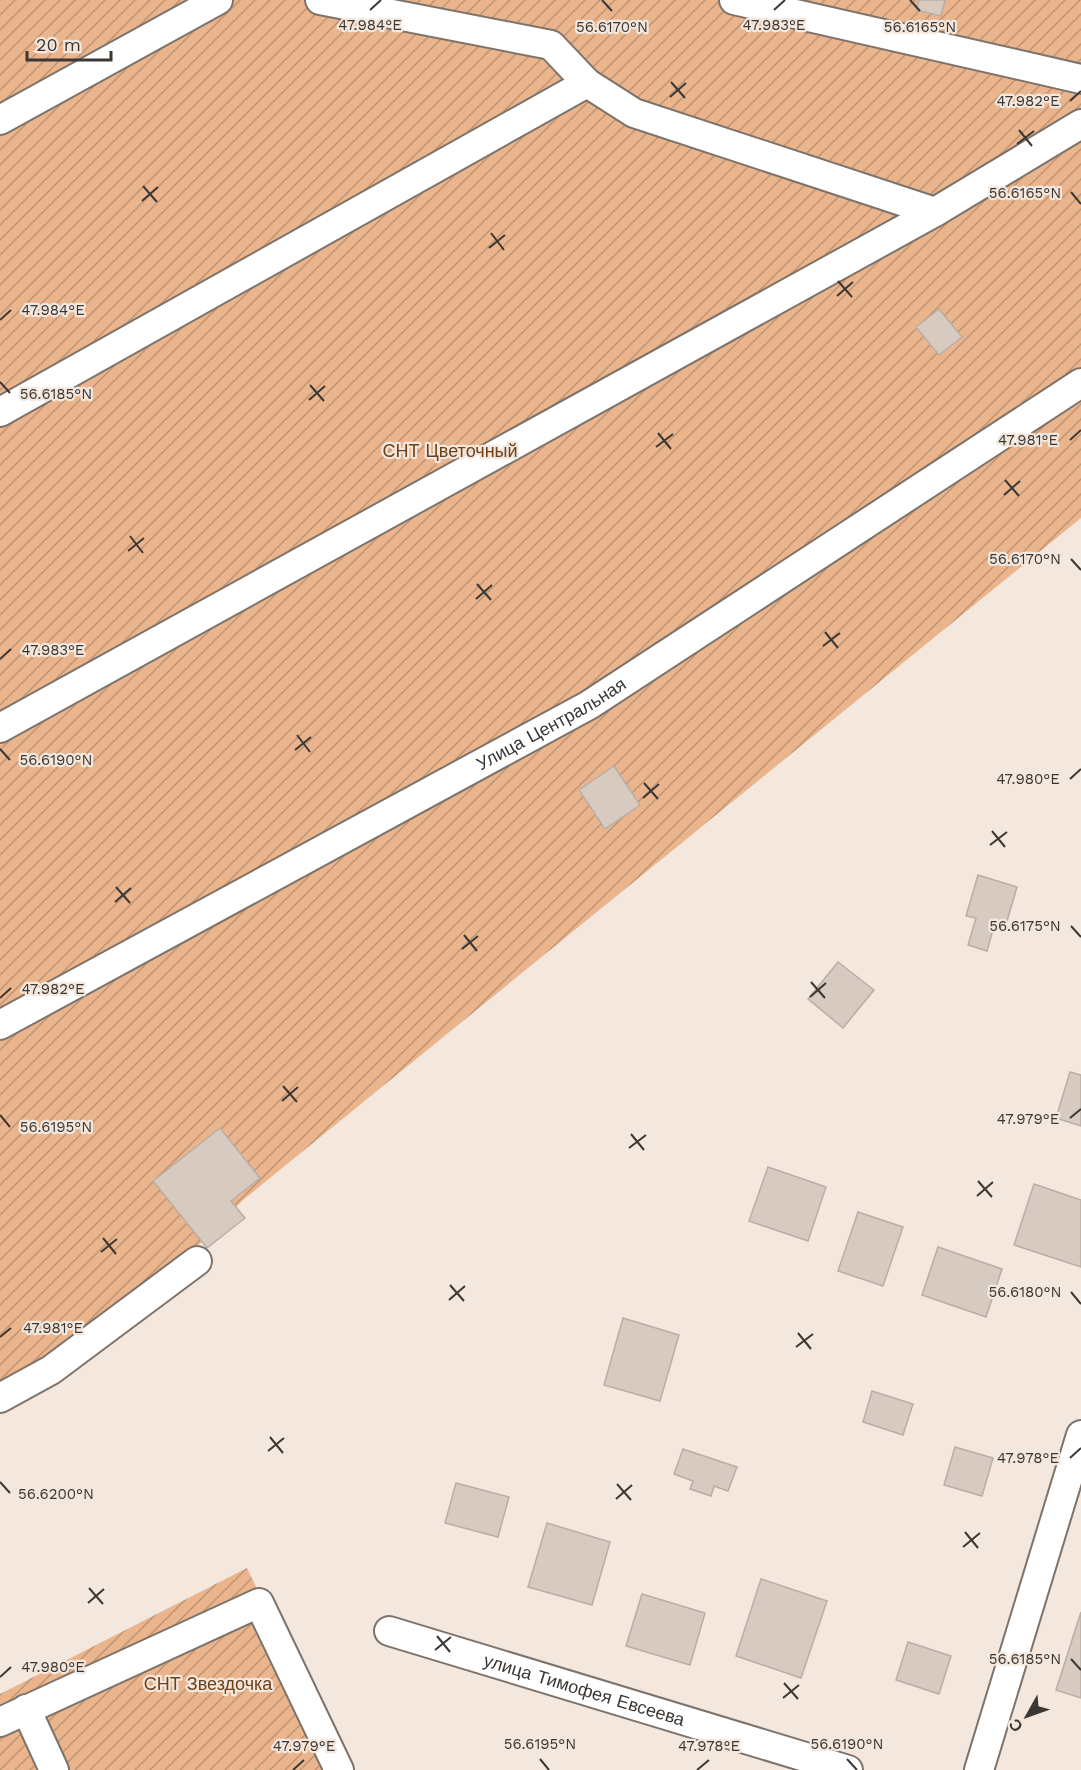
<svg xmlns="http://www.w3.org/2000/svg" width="1081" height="1770" viewBox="0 0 1081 1770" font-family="'Work Sans',sans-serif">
	<defs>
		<pattern id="garden-furrows" width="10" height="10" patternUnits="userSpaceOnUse" patternTransform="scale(1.5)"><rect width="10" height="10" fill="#eab58c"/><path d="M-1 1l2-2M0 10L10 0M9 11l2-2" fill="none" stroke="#bf9473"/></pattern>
	</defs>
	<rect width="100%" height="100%" fill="#f4e7dd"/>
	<!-- garden -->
	<g fill="url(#garden-furrows)">
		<path d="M0,0H1081V518L243,1200L113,1332L0,1392Z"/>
		<path d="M247,1568L344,1770H0V1694Z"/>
	</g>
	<!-- building -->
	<g fill="#d7cac0" stroke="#baada4" stroke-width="1.5">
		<path d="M919,0H945L941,16L916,10Z"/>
		<path d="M939,309L962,337L939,355L916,327Z"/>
		<path d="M614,766L640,805L605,829L579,790Z"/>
		<path d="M978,875L1017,887L1005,928L994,926L987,951L968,945L976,918L966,916Z"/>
		<path d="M838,962L874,990L843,1028L808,999Z"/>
		<path d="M1070,1072L1081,1075V1126L1056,1118Z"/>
		<path d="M220,1128L260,1178L231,1201L245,1218L207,1248L153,1181Z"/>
		<path d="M768,1167L826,1187L808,1241L749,1221Z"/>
		<path d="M1034,1184L1081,1200V1267L1014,1245Z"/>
		<path d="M858,1212L903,1227L883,1286L838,1271Z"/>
		<path d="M938,1247L1002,1269L986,1317L922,1295Z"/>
		<path d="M623,1318L679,1335L660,1401L604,1385Z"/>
		<path d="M872,1391L913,1404L903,1435L863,1422Z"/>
		<path d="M955,1447L993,1458L982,1496L944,1485Z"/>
		<path d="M683,1449L737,1467L728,1491L714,1486L711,1496L690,1489L693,1481L674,1474Z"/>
		<path d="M456,1483L509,1497L498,1537L445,1523Z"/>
		<path d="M547,1523L610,1542L592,1605L528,1587Z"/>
		<path d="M761,1579L827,1601L801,1678L736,1656Z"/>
		<path d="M642,1594L705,1613L690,1665L626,1646Z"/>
		<path d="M1081,1612V1698L1056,1690Z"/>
		<path d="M908,1642L951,1656L939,1694L896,1680Z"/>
	</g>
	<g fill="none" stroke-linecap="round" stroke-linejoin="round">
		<!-- minor casing -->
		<g stroke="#7e736a" stroke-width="32">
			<g id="minor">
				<path d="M320,0L551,45L587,83L634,113L935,212L1081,124"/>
				<path d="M734,0L1081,79"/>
				<path d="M0,120L218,0"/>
				<path d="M0,412L587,83"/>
				<path d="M0,728L935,212"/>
				<path id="s1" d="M0,1025L589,705L1081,383"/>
				<path d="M0,1398L51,1370L197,1261"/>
				<path id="s2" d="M389,1631L848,1770"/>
				<path d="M26,1709L54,1770"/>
				<path d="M0,1722L259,1603L339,1770"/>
				<path d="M979,1770L1081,1435"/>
			</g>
		</g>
		<!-- minor -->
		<use href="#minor" stroke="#fff" stroke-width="28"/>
	</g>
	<!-- ticks -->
	<path fill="none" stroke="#3c3733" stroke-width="2" d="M602,0L612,11M910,0L920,11M370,10L381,0M774,10L785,0M671,82L685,98M670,97L686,83M1070,101L1081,91M1019,130L1032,146M1017,144L1034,131M143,186L157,202M1071,192L1081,204M142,201L158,187M491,233L504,250M489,248L505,235M838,281L852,297M837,296L853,282M0,320L11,310M0,382L10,393M310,385L324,401M309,400L325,386M658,433L671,449M1070,440L1081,430M656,447L673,434M1005,480L1019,496M1004,495L1020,481M130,536L143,553M128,551L144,538M1071,559L1081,570M477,584L491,600M476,599L492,585M825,632L838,648M823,646L840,633M0,659L11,649M297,735L310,752M0,749L10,760M295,750L311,737M1070,779L1081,769M644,783L658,799M643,798L659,784M992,831L1005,847M990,845L1007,832M116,887L130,903M115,902L131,888M1071,926L1081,937M464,935L477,951M462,949L478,936M811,982L825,998M810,997L826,983M0,998L11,988M283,1086L297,1102M282,1101L298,1087M0,1115L10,1127M1070,1118L1081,1109M631,1134L644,1150M629,1148L646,1135M978,1181L992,1197M977,1196L993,1182M103,1238L116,1254M101,1252L117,1239M450,1285L464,1301M1071,1292L1081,1304M449,1300L465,1286M798,1333L811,1349M0,1337L11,1328M796,1347L813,1334M270,1437L283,1453M268,1451L284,1438M1070,1458L1081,1448M0,1482L10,1493M617,1484L631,1500M616,1499L632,1485M965,1532L978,1548M963,1547L980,1533M89,1588L103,1604M88,1603L104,1589M437,1636L450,1652M435,1650L451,1637M1071,1659L1081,1670M0,1677L11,1667M784,1683L798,1699M783,1698L799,1685M540,1759L549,1770M847,1759L857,1770M293,1770L304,1760M697,1770L709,1760"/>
	<g text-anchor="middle" stroke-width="4.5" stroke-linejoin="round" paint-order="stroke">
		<!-- park labels -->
		<g font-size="18" fill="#6e411a" stroke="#f4e7dd">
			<text x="450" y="457">СНТ Цветочный</text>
			<text x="208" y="1690">СНТ Звездочка</text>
		</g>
		<!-- street labels -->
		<g font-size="18" fill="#3c3733" stroke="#f4e7dd">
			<text dy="6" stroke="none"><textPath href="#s1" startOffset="628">Улица Центральная</textPath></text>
			<text dy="6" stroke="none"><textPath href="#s2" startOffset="204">улица Тимофея Евсеева</textPath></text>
		</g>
	</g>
	<g font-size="15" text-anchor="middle" fill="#3c3733" stroke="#f4e7dd" stroke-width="4.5" stroke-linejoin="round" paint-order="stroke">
		<text x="370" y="30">47.984°E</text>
		<text x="774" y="30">47.983°E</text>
		<text x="612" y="32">56.6170°N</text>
		<text x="920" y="32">56.6165°N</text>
		<text x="1028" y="106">47.982°E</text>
		<text x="1025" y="198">56.6165°N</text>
		<text x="53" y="315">47.984°E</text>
		<text x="56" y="399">56.6185°N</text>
		<text x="1028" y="445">47.981°E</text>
		<text x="1025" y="564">56.6170°N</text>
		<text x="53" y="655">47.983°E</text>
		<text x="56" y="765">56.6190°N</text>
		<text x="1028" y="784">47.980°E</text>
		<text x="1025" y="931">56.6175°N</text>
		<text x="53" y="994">47.982°E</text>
		<text x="1028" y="1124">47.979°E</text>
		<text x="56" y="1132">56.6195°N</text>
		<text x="1025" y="1297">56.6180°N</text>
		<text x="53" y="1333">47.981°E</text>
		<text x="1028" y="1463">47.978°E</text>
		<text x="56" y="1499">56.6200°N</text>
		<text x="1025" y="1664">56.6185°N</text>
		<text x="53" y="1672">47.980°E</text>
		<text x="540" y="1749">56.6195°N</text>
		<text x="847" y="1749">56.6190°N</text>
		<text x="304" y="1751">47.979°E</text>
		<text x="709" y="1751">47.978°E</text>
	</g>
	<!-- north arrow -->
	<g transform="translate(1027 1716) rotate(230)" stroke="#f4e7dd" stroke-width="4.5" paint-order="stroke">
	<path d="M0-4.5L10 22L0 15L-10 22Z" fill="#3c3733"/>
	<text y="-9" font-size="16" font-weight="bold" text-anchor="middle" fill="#3c3733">С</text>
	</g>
	<!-- scale -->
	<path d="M27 51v9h84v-9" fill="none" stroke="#3c3733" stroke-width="3"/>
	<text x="36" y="51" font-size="18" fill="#3c3733" stroke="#f4e7dd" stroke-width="4.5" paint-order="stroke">20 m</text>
</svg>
